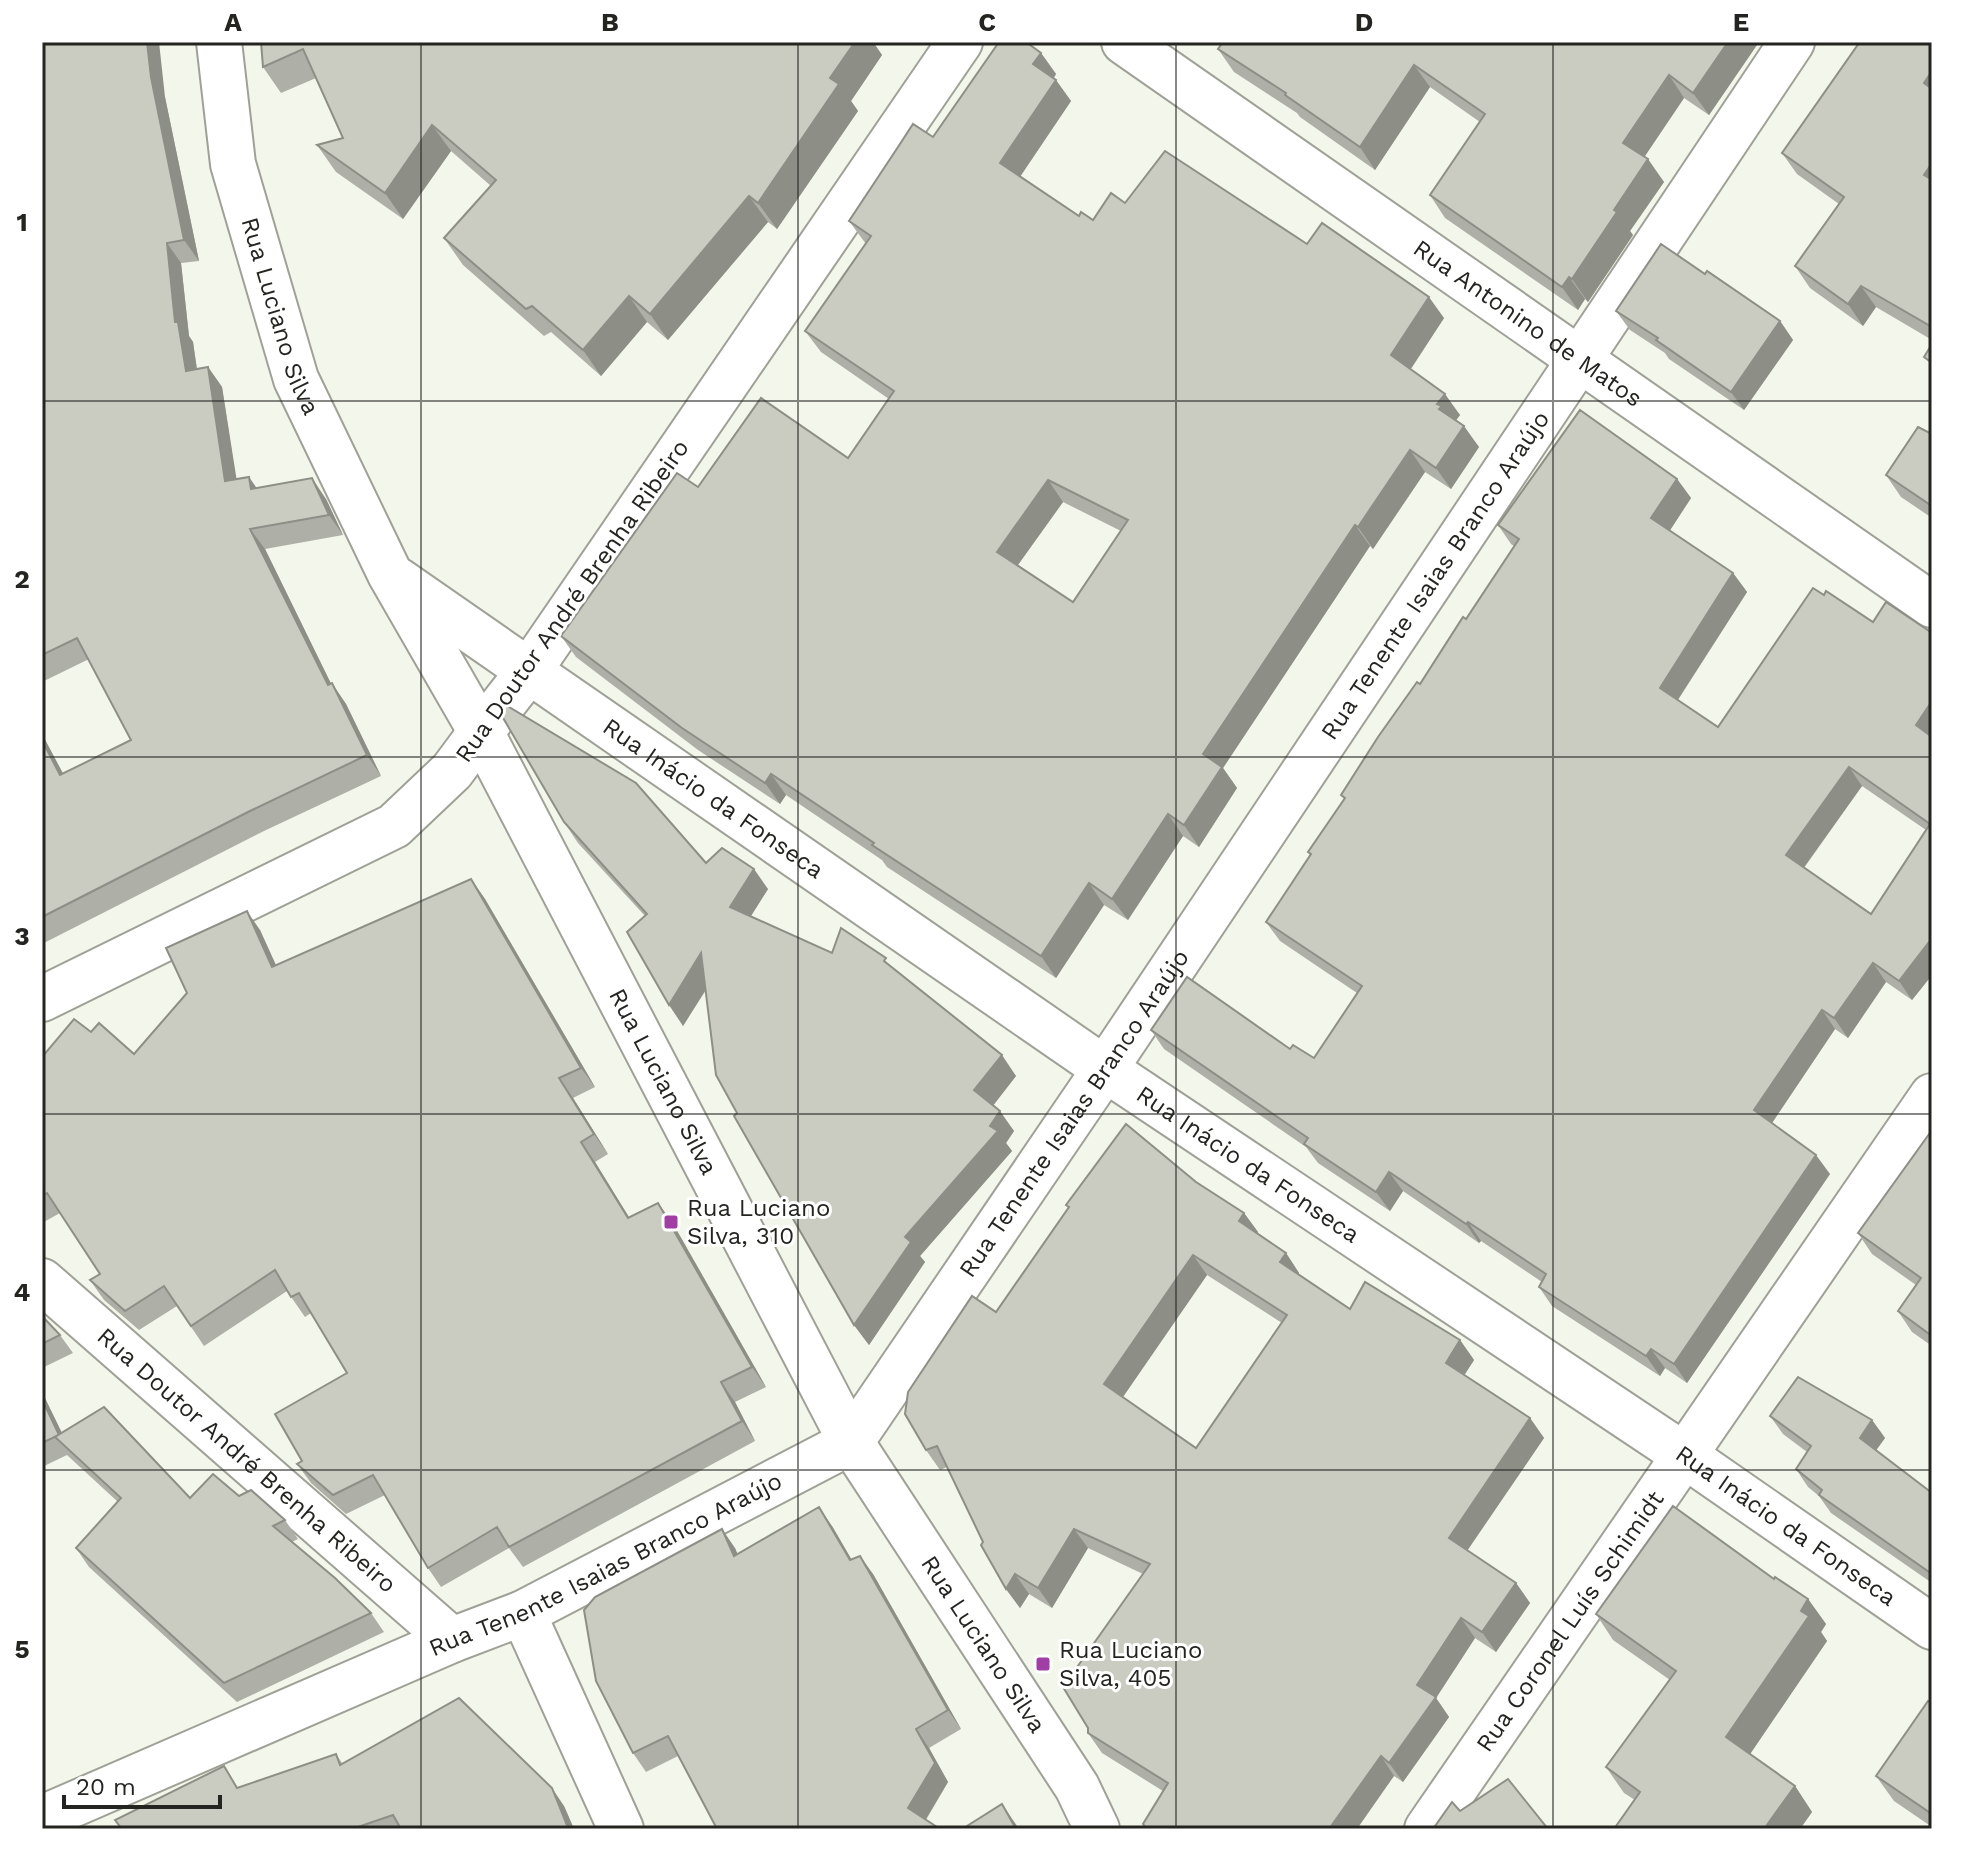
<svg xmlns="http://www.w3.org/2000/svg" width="1974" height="1871" viewBox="0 0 1974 1871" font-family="'Work Sans',sans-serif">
	<rect width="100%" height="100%" fill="#f3f6ea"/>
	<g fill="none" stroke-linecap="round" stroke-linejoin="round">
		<!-- street casing -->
		<g stroke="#9fa197" stroke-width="48">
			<g id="street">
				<path id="s1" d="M1124,42L1932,605"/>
				<path id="s2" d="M529,671L1105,1069L1684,1455L1932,1627"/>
				<path d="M42,999L394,826L452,771L481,732"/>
				<path id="s3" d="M42,1281L452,1640"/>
				<path d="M523,1613L621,1829"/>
				<path id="s4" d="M42,1818L452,1640L523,1613L851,1442L1105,1069L1792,42"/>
				<path id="s5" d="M1427,1829L1932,1096"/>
			</g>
		</g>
		<!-- secondary casing -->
		<g stroke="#9fa197" stroke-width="48">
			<g id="secondary">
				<path id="s6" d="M219,42L233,164L296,379L390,574L481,732L851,1442L1077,1787L1097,1829"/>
				<path d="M398,580L529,671"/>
				<path d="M481,732L529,671L960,42"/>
			</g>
		</g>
		<!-- street -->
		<use href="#street" stroke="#fff" stroke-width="44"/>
		<!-- secondary -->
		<use href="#secondary" stroke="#fff" stroke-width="44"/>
	</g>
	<!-- wall -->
	<g fill="#aeafa6" fill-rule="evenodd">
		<path d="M42,42L165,97L199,261L181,263L189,336L193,342L197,369L208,367L222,387L236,479L257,488L326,499L343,535L265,549L331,684L346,704L381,776L264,831L42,944V734L63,774L131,740L89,659L42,682Z"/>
		<path d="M261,42H873L882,55L851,101L858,111L777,229L768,222L668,340L647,322L601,376L551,332L544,336L463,265L444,238L491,186L451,151L403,219L336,172L317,145L343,138L316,78L281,93L263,67Z"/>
		<path d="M1223,42H1759L1709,115L1684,98L1644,157L1664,182L1630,231L1633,235L1588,302L1585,299L1578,310L1445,218L1430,195L1480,122L1430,87L1375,170L1300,117L1297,113L1234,72L1218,49Z"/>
		<path d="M1855,42H1932V340L1876,307L1863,326L1810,288L1795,266L1839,204L1797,174L1782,153L1857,45Z"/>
		<path d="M1041,53L1056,74L1054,78L1071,101L1020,177L1079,216L1093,220L1125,203L1307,244L1444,318L1411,369L1460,415L1456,420L1479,447L1451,489L1425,472L1373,549L1370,546L1223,768L1237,788L1199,847L1183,836L1128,920L1104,905L1056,978L887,867L882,860L786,795L780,804L698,750L576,657L561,636L698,487L848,458L889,399L821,352L805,331L866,244L849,221L933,137ZM1063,502L1121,531L1073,602L1018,565Z"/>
		<path d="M1705,274L1780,321L1793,340L1744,410L1669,359L1665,353L1630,330L1616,311Z"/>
		<path d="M1932,434V518L1901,497L1886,475Z"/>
		<path d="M1677,479L1691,498L1670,530L1733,573L1747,592L1678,700L1718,727L1824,595L1873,622L1932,633V975L1912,1000L1886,982L1848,1038L1835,1029L1772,1123L1830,1174L1687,1383L1665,1368L1660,1376L1552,1306L1539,1287L1542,1282L1481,1241L1479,1243L1403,1191L1390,1211L1318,1163L1306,1147L1164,1049L1151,1030L1290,1049L1314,1058L1357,993L1280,941L1266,922L1310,855L1308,852L1344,799L1341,795L1466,619L1514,546L1511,544L1498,525ZM1862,786L1926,830L1871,914L1804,868Z"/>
		<path d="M564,822L706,863L768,889L751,916L832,953L893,968L1016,1076L993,1105L1014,1131L1006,1143L1012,1151L920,1256L925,1262L869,1345L854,1325L737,1113L706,990L683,1026L645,916L578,843Z"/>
		<path d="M471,879L485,899L595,1087L573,1098L608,1154L595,1162L629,1217L672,1222L766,1387L735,1402L755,1441L523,1567L509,1548L441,1587L428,1568L385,1495L346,1514L311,1483L297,1464L302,1461L347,1373L311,1313L305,1317L287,1291L204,1346L177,1306L139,1330L104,1300L90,1280L100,1274L60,1213L42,1223V1057L91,1032L134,1054L187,993L260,930L276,966Z"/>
		<path d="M1932,1130V1346L1912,1332L1898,1311L1916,1285L1872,1254L1858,1233Z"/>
		<path d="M1196,1182L1244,1213L1258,1232L1257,1233L1286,1253L1299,1273L1298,1274L1350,1309L1460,1340L1474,1360L1464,1375L1530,1418L1544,1438L1467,1550L1516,1583L1530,1603L1496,1652L1475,1638L1436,1698L1449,1717L1403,1782L1394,1776L1163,1791L1102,1753L1088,1733L1143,1574L1088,1548L1052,1608L1029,1594L1020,1608L1006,1589L947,1467L940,1470L926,1450L996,1312L1068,1208L1066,1205ZM1207,1275L1282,1323L1196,1448L1123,1397Z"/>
		<path d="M42,1316L60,1335L73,1353L42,1368Z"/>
		<path d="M42,1392L62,1433L190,1498L239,1496L285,1520L298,1539L292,1542L371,1613L384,1632L237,1702L89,1567L76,1548L118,1502L67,1455L42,1467Z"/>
		<path d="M1770,1416L1872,1420L1885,1438L1876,1450L1932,1493V1583L1831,1513L1819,1496L1808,1487L1796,1469L1807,1452L1783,1434Z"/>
		<path d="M832,1526L851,1559L873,1574L961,1729L929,1748L948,1782L926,1820L678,1756L646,1772L633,1753L735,1548L737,1554Z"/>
		<path d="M1774,1579L1808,1599L1826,1624L1821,1632L1827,1641L1750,1754L1795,1786L1812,1812L1800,1829H1614L1635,1800L1624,1793L1606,1767L1670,1680L1613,1640L1596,1614Z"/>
		<path d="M1932,1703V1827L1894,1801L1876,1776Z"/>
		<path d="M336,1754L342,1763L564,1806L574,1829H121Z"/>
	</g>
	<!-- shaded-wall -->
	<g fill="#8d8f87">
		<path d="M147,42H159L165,97L199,261L184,240L151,77Z"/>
		<path d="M855,42H873L882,55L851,101L858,111L777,229L758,203L830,78Z"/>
		<path d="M1728,42H1759L1709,115L1693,93Z"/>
		<path d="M1041,53L1056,74L1048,86L1033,64Z"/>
		<path d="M1414,65L1430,87L1375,170L1360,147Z"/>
		<path d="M1932,71V95L1924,83Z"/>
		<path d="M1669,75L1684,98L1639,165L1623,143Z"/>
		<path d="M1056,80L1071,101L1015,184L1000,163Z"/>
		<path d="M432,125L451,151L403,219L385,193Z"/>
		<path d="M1648,159L1664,182L1630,231L1633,235L1588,302L1572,279L1614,210Z"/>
		<path d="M1932,163V186L1924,175Z"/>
		<path d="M749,196L768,222L668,340L650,314Z"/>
		<path d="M167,243L181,263L189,336L193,342L200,392L186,371L175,322Z"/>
		<path d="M1569,277L1585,299L1578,310L1562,287Z"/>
		<path d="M1861,286L1876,307L1863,326L1848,304Z"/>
		<path d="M629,296L647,322L601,376L583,350Z"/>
		<path d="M1429,297L1444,318L1406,376L1391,355Z"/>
		<path d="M1780,321L1793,340L1744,410L1731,392Z"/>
		<path d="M208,367L222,387L240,501L225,481Z"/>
		<path d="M1445,394L1460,415L1454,423L1439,409L1437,404Z"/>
		<path d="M1464,426L1479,447L1451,489L1436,468Z"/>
		<path d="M1410,450L1425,472L1373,549L1358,527Z"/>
		<path d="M249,477L263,497L251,489Z"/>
		<path d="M312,478L326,499L343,535L329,515Z"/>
		<path d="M1677,479L1691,498L1665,538L1651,518Z"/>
		<path d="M1048,480L1063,502L1012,573L997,552Z"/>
		<path d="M1355,525L1370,546L1223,768L1237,788L1199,847L1184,825L1203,754Z"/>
		<path d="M250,529L265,549L342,706L328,685Z"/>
		<path d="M1733,573L1747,592L1673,707L1660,688Z"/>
		<path d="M332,683L346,704L381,776L367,755Z"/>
		<path d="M1932,701V740L1916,725Z"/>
		<path d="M42,734L75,796L60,775L42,740Z"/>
		<path d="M1849,767L1862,786L1799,874L1786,855Z"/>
		<path d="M771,774L786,795L780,804L765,783Z"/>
		<path d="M1168,814L1183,836L1128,920L1112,899Z"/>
		<path d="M754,869L768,889L744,927L730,907Z"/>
		<path d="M471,879L485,899L595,1087L581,1068Z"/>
		<path d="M1089,883L1104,905L1056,978L1041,956Z"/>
		<path d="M247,911L260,930L286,987L272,967Z"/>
		<path d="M1932,938V975L1912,1000L1899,981Z"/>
		<path d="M701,953L716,973L683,1026L669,1005Z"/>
		<path d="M1873,963L1886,982L1848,1038L1834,1018Z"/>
		<path d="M1822,1010L1835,1029L1768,1129L1754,1110Z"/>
		<path d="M1002,1055L1016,1076L989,1111L974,1090Z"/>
		<path d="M559,1078L573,1098L608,1154L594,1134Z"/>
		<path d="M1000,1111L1014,1131L1006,1143L1012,1151L920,1256L925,1262L869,1345L854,1325L905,1237L990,1126Z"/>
		<path d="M581,1142L595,1162L641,1237L628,1218Z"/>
		<path d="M1816,1155L1830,1174L1687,1383L1674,1364Z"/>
		<path d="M1389,1172L1403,1191L1390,1211L1376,1192Z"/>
		<path d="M658,1203L672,1222L766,1387L752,1367Z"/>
		<path d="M1244,1213L1258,1232L1253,1240L1239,1221Z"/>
		<path d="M1468,1222L1481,1241L1479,1243L1466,1224Z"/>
		<path d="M1286,1253L1299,1273L1293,1281L1280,1262Z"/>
		<path d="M1193,1255L1207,1275L1118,1404L1104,1384Z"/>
		<path d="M1460,1340L1474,1360L1460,1382L1446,1363Z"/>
		<path d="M1651,1349L1665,1368L1660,1376L1646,1356Z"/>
		<path d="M721,1382L735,1402L755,1441L742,1421Z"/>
		<path d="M42,1392L71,1452L59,1435L42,1399Z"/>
		<path d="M1530,1418L1544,1438L1463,1557L1449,1538Z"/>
		<path d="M1872,1420L1885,1438L1872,1456L1860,1438Z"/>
		<path d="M819,1507L832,1526L863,1579L850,1560Z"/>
		<path d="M722,1529L735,1548L747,1575L734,1556Z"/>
		<path d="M1074,1529L1088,1548L1052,1608L1038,1588Z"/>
		<path d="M860,1556L873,1574L961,1729L948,1710Z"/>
		<path d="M1015,1574L1029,1594L1020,1608L1006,1589Z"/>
		<path d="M1516,1583L1530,1603L1496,1652L1482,1632Z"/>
		<path d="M1808,1599L1826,1624L1821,1632L1827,1641L1744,1763L1726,1737Z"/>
		<path d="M1461,1618L1475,1638L1436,1698L1449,1717L1403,1782L1389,1763L1417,1685Z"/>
		<path d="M916,1729L929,1748L948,1782L921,1827L908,1808Z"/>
		<path d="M1381,1756L1394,1776L1357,1829H1329Z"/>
		<path d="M1795,1786L1812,1812L1800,1829H1764Z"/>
		<path d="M552,1788L564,1806L574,1829H569L568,1828Z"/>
		<path d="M1002,1804L1015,1823L1019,1829H1016Z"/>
	</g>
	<!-- building -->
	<g fill="#caccc1" stroke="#8d8f87" stroke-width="2" fill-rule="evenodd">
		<path d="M42,42H147L151,77L184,240L167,243L175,322H178L186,371L208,367L225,481L249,477L251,489L312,478L329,515L250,529L328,685L332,683L367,755L250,811L42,917V740L60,775L131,740L77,638L42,655Z"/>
		<path d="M261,42H855L830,78L839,84L758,203L749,196L650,314L629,296L583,350L532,306L526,309L444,238L496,180L432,125L385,193L317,145L343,138L303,49L263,67Z"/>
		<path d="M999,42H1026L1041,53L1033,64L1056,80L1000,163L1079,216L1081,212L1093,220L1111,193L1125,203L1165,151L1307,244L1322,223L1429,297L1391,355L1445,394L1437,404L1442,406L1439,409L1464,426L1436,468L1410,450L1358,527L1355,525L1203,754L1222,767L1184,825L1168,814L1112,899L1089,883L1041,956L872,845L874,843L771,774L765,783L682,728L561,636L677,473L698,487L761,398L848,458L894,391L805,331L871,236L849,221L898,147L913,124L933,137ZM1048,480L1128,520L1073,602L997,552Z"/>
		<path d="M1223,42H1728L1693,93L1669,75L1623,143L1648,159L1614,210L1617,212L1572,279L1569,277L1562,287L1430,195L1485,114L1414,65L1360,147L1285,95L1286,93L1218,49Z"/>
		<path d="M1856,42H1932V71L1924,83L1932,89V163L1924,175L1932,180V327L1861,286L1848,304L1795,266L1844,197L1782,153L1859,43Z"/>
		<path d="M1661,244L1705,274L1707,271L1780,321L1731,392L1656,340L1658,338L1616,311Z"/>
		<path d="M1932,344V363L1924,357Z"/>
		<path d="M1580,410L1677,479L1651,518L1733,573L1660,688L1718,727L1813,588L1824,595L1826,591L1873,622L1886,602L1932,633V701L1916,725L1932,737V938L1899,981L1873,963L1834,1018L1822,1010L1754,1110L1816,1155L1674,1364L1651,1349L1646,1356L1539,1287L1546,1274L1468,1222L1466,1224L1389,1172L1376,1192L1304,1144L1308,1138L1151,1030L1187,977L1290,1049L1293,1045L1314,1058L1362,986L1266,922L1311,854L1308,852L1345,798L1341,795L1378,737L1417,682L1420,684L1463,617L1466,619L1519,539L1498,525ZM1849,767L1930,824L1871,914L1786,855Z"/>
		<path d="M1918,427L1932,434V506L1886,475Z"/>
		<path d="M504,704L636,783L706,863L722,848L754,869L730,907L832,953L841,928L886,958L884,961L1002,1055L974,1090L1000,1111L990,1126L998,1131L905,1237L911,1242L854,1325L734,1116L737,1113L716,1075L701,953L669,1005L627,932L647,914L564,822L499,711Z"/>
		<path d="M471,879L581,1068L559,1078L594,1134L581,1142L628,1218L658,1203L752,1367L721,1382L742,1421L509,1547L497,1527L428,1568L373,1475L333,1495L297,1464L302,1461L275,1414L347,1373L299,1293L291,1297L275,1270L191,1326L164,1286L125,1311L90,1280L100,1274L47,1193L42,1196V1057L74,1019L91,1032L99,1023L134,1054L187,993L166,948L247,911L272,967Z"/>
		<path d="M1126,1124L1196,1182L1244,1213L1239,1221L1286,1253L1280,1262L1350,1309L1365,1282L1460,1340L1446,1363L1530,1418L1449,1538L1516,1583L1482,1632L1461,1618L1417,1685L1436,1697L1389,1763L1381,1756L1329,1829H1147L1143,1824L1168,1783L1088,1733V1728L1063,1687L1150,1564L1074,1529L1038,1588L1015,1574L1006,1589L981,1545L983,1542L937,1446L926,1450L905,1414L908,1392L972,1296L996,1312L1069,1207L1066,1205ZM1193,1255L1287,1315L1196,1448L1104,1384Z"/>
		<path d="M1932,1130V1336L1898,1311L1921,1278L1858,1233Z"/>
		<path d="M42,1316L60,1335L42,1344Z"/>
		<path d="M1798,1377L1872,1420L1860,1438L1932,1493V1574L1819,1495L1822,1490L1796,1469L1811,1446L1770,1416Z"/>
		<path d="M42,1399L59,1435L42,1443Z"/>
		<path d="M104,1407L190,1498L213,1474L239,1496L251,1490L285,1520L273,1526L335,1578L371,1613L224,1683L76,1548L121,1498L55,1437Z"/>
		<path d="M1673,1506L1774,1579L1775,1577L1808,1599L1801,1611L1809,1616L1726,1737L1795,1786L1764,1829H1614L1640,1792L1606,1767L1676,1671L1596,1614Z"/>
		<path d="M819,1507L850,1560L860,1556L948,1710L916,1729L935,1763L908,1808L940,1829H717L668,1736L633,1753L596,1681L584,1610L595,1597L722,1529L734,1556Z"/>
		<path d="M459,1698L552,1788L568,1828L565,1829H401L393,1815L352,1829H122L115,1820L224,1766L237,1788L336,1754L340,1765Z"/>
		<path d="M1928,1701L1932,1703V1814L1876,1776Z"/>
		<path d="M1508,1779L1548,1829H1433L1452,1802L1460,1811Z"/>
		<path d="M1002,1804L1016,1829H964L967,1826Z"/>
	</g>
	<!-- grid -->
	<path fill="none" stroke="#242521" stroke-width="2" stroke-opacity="0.55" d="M421,42V1829M798,42V1829M1176,42V1829M1553,42V1829M42,401H1932M42,757H1932M42,1114H1932M42,1470H1932"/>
	<!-- markers -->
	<g fill="#a13ea4" stroke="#fff" stroke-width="3">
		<rect x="663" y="1214" width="16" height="16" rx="4"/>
		<rect x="1035" y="1656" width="16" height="16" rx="4"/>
	</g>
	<g text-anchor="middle" stroke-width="6" stroke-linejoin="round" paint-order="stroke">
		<!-- street labels -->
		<g font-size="24" fill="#242521" stroke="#fff">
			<text dy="8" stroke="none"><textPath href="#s6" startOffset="282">Rua Luciano Silva</textPath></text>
			<text dy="8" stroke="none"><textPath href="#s1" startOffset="492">Rua Antonino de Matos</textPath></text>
			<text dy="8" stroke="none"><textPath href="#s4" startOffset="1938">Rua Tenente Isaias Branco Araújo</textPath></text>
			<text transform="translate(572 601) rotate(-55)" y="8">Rua Doutor André Brenha Ribeiro</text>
			<text dy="8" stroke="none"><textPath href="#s2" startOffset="224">Rua Inácio da Fonseca</textPath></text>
			<text dy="8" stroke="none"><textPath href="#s6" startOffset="1140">Rua Luciano Silva</textPath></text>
			<text dy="8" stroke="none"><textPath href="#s4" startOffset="1290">Rua Tenente Isaias Branco Araújo</textPath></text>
			<text dy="8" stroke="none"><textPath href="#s2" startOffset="872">Rua Inácio da Fonseca</textPath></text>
			<text dy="8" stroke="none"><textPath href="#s3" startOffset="272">Rua Doutor André Brenha Ribeiro</textPath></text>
			<text dy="8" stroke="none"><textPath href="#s2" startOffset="1520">Rua Inácio da Fonseca</textPath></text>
			<text dy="8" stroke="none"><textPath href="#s4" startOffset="618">Rua Tenente Isaias Branco Araújo</textPath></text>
			<text dy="8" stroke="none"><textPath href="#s5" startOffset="252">Rua Coronel Luís Schimidt</textPath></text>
			<text dy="8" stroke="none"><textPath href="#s6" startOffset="1788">Rua Luciano Silva</textPath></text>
		</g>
		<!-- poi labels -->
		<g font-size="24" fill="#242521" stroke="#fff" text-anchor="start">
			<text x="687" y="1216">Rua Luciano<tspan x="687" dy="28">Silva, 310</tspan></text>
			<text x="1059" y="1658">Rua Luciano<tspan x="1059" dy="28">Silva, 405</tspan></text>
		</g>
	</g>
	<!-- border -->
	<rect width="1974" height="1871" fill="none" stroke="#ffffff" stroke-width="88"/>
	<!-- scale -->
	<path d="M64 1795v12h156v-12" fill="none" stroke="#242521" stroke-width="4"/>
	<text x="76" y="1795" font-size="24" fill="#242521" stroke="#ffffff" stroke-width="6" paint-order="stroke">20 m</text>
	<rect x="44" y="44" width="1886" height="1783" fill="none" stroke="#242521" stroke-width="3"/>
	<g font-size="26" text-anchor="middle" font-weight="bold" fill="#242521">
		<text x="233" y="31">A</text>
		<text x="610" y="31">B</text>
		<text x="987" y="31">C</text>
		<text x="1364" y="31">D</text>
		<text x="1741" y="31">E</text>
		<text x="22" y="231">1</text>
		<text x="22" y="588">2</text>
		<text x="22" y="945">3</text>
		<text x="22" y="1301">4</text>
		<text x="22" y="1658">5</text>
	</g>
</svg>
